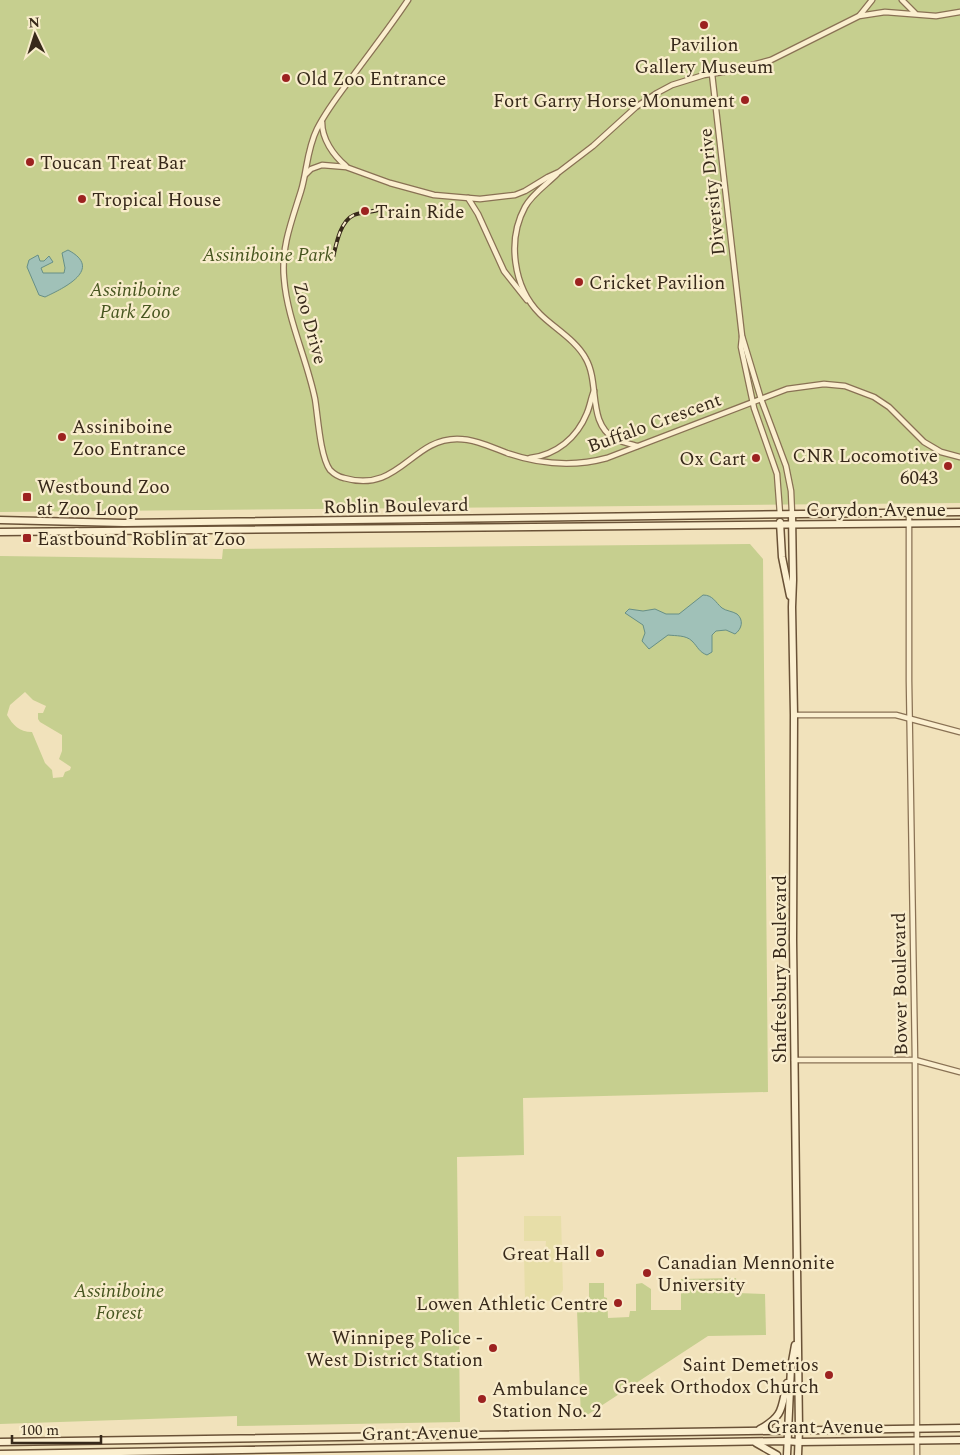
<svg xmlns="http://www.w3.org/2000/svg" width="960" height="1455" viewBox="0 0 960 1455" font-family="Spectral,serif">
	<rect width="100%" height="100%" fill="#f1e2bb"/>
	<!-- farmland -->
	<path fill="#e7dea8" d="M524,1216H561L563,1290L555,1301H525L524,1254H545L546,1241H524Z"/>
	<!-- green -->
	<g fill="#c6cf8f" fill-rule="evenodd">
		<path d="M0,0H960V503L0,512Z"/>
		<path d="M750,544L763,559L768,1092L523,1098L524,1155L457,1157L460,1422L237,1426V1416L0,1424V556L222,559L223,549ZM25,692L33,700L46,706L43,713H38V719L40,722L62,735V751L59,759L71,767L70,770L65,772L63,777L53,778L52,770L45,763L32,732C19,732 13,725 7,715L10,705Z"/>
		<path d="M736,1278L738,1293L765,1294L766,1335L708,1336L581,1419L577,1310L589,1309V1283H604V1297L607,1298L608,1318L629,1317L630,1311H636V1284L642,1283L651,1289V1310H681V1279Z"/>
	</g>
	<!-- water -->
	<g fill="#a0c1b8" stroke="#678f86">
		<path d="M68,250C104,269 64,288 45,297L39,295L27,267L29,260L38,255L40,261H44L49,256L53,262L41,268L43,273H64L65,268L62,253Z"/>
		<path d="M703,595C713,595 715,602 722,608C726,611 732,611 737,614C744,620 742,629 735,634L726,630L716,631L712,635V652L707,655C699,652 698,647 692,641C686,635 676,636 668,635L649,649L642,641L645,633L643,625L625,613L629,609L643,611L655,609L666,614H679Z"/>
	</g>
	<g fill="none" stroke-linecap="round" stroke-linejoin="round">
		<!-- street casing -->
		<g stroke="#897154" stroke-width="7">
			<g id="street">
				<path d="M408,0C392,24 375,46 358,69C344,88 328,107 317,129C307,149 307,171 301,191C292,220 281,247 284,278C287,319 307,359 315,399C318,417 320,456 330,470C334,474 339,477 344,478C399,494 411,439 457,439C475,439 491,447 507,453C539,464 574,467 607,458L787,389L824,384L845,386L874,397L889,407L924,442L941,452L960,457"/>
				<path d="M902,0L915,13"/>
				<path d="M860,15L872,0"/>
				<path d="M712,74L742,336L761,399L786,466L791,491L792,514"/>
				<path d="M322,122C322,139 333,155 346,166"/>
				<path d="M306,174L311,169L322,165L346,167L390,183L434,195L480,199L515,195L525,191L548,177L559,172L593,146L636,107L657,93L672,85L704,75L729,71L771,60L859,16L885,12L936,16L960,12"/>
				<path d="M557,174C546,185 532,194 525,207C507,240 513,287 540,314C554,328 576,340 586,359C600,384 587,423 615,439C622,442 630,444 637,446"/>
				<path d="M468,198L478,214L504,271L527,300"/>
				<path d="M742,337L741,347L754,408L777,474L780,514"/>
				<path d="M530,458C556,455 577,438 587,413C590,406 591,398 594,391"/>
				<path d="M909,513V681L915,1060L917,1455"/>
				<path d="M794,715H896L960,732"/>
				<path d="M794,1060H915L960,1072"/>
			</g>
		</g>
		<!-- secondary casing -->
		<g stroke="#6a5237" stroke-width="9">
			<g id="secondary">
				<path d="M792,514L793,580L792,607L794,715L793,940L799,1430L798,1455"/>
				<path d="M0,520L124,523L960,512"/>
				<path d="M780,522L782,557L790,596"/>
				<path d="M0,532L960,523"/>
				<path d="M760,1429C784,1416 781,1408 787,1383"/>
				<path d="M0,1442L960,1428"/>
				<path d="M756,1443L777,1455"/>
				<path d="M0,1454L786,1441L798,1442L960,1440"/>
				<path d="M787,1455L791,1367L795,1345"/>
			</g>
		</g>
		<!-- street -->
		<use href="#street" stroke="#fbefcf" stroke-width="4.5"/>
		<!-- secondary -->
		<use href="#secondary" stroke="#fbefcf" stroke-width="6"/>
		<!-- rail casing -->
		<g stroke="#37291a" stroke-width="4">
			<path id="rail" d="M333,258C336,245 340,221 354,215C362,212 371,212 378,210"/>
		</g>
		<!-- rail -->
		<use href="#rail" stroke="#f8eccb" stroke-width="2" stroke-dasharray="5.5" stroke-linecap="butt"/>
	</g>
	<!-- markers -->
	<g fill="#9c2220" stroke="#f8eccb" stroke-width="2">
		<circle cx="704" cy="25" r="5"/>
		<circle cx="286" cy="78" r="5"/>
		<circle cx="745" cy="100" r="5"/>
		<circle cx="30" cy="162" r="5"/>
		<circle cx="82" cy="199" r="5"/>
		<circle cx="365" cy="211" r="5"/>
		<circle cx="579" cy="282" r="5"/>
		<circle cx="62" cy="437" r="5"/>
		<circle cx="756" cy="458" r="5"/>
		<circle cx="948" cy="466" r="5"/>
		<rect x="22" y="492" width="10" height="10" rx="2.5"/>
		<rect x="22" y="533" width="10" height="10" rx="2.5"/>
		<circle cx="600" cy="1253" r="5"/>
		<circle cx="647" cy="1273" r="5"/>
		<circle cx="618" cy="1303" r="5"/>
		<circle cx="493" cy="1348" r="5"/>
		<circle cx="829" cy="1375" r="5"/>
		<circle cx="482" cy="1399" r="5"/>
	</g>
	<g text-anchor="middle" stroke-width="4.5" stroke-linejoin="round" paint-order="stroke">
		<!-- poi labels -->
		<g font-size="19" fill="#37291a" stroke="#f8eccb" text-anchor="start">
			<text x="704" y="51" text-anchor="middle">Pavilion<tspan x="704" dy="22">Gallery Museum</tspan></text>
			<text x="296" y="85">Old Zoo Entrance</text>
			<text x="735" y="107" text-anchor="end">Fort Garry Horse Monument</text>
			<text x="40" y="169">Toucan Treat Bar</text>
			<text x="92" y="206">Tropical House</text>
			<text x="375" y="218">Train Ride</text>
			<text x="589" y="289">Cricket Pavilion</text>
			<text x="72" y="433">Assiniboine<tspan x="72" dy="22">Zoo Entrance</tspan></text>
			<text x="938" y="462" text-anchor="end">CNR Locomotive<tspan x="938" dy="22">6043</tspan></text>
			<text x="746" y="465" text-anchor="end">Ox Cart</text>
			<text x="37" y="493">Westbound Zoo<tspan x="37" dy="22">at Zoo Loop</tspan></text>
			<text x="37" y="545">Eastbound Roblin at Zoo</text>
			<text x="590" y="1260" text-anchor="end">Great Hall</text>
			<text x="657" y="1269">Canadian Mennonite<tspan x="657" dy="22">University</tspan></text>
			<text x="608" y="1310" text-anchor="end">Lowen Athletic Centre</text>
			<text x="483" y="1344" text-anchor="end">Winnipeg Police -<tspan x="483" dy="22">West District Station</tspan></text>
			<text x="819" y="1371" text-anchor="end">Saint Demetrios<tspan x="819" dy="22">Greek Orthodox Church</tspan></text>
			<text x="492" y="1395">Ambulance<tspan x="492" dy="22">Station No. 2</tspan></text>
		</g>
		<!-- street labels -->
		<g font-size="19" fill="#37291a" stroke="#f8eccb">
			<text transform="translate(711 192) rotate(-96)" y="7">Diversity Drive</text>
			<text transform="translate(311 323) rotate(75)" y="7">Zoo Drive</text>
			<text transform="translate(654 422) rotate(-20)" y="7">Buffalo Crescent</text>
			<text transform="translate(396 505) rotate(-1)" y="7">Roblin Boulevard</text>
			<text x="876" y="516">Corydon Avenue</text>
			<text transform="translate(779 969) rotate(-90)" y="7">Shaftesbury Boulevard</text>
			<text transform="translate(899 984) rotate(-91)" y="7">Bower Boulevard</text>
			<text x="825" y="1433">Grant Avenue</text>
			<text transform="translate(420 1432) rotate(-1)" y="7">Grant Avenue</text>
		</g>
		<!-- park labels -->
		<g font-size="19" font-style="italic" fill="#46551f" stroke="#f8eccb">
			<text x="268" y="261">Assiniboine Park</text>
			<text x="135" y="296">Assiniboine<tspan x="135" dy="22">Park Zoo</tspan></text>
			<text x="119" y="1297">Assiniboine<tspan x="119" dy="22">Forest</tspan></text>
		</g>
	</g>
	<!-- north arrow -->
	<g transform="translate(35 35) rotate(356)" stroke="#f8eccb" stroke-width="4" paint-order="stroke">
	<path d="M0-4L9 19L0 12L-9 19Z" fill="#37291a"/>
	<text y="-8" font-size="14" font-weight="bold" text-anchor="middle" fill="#37291a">N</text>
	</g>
	<!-- scale -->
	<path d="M12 1435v8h89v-8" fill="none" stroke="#37291a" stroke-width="2.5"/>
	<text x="20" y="1435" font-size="15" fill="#37291a" stroke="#f8eccb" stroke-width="4" paint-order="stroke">100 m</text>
</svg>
